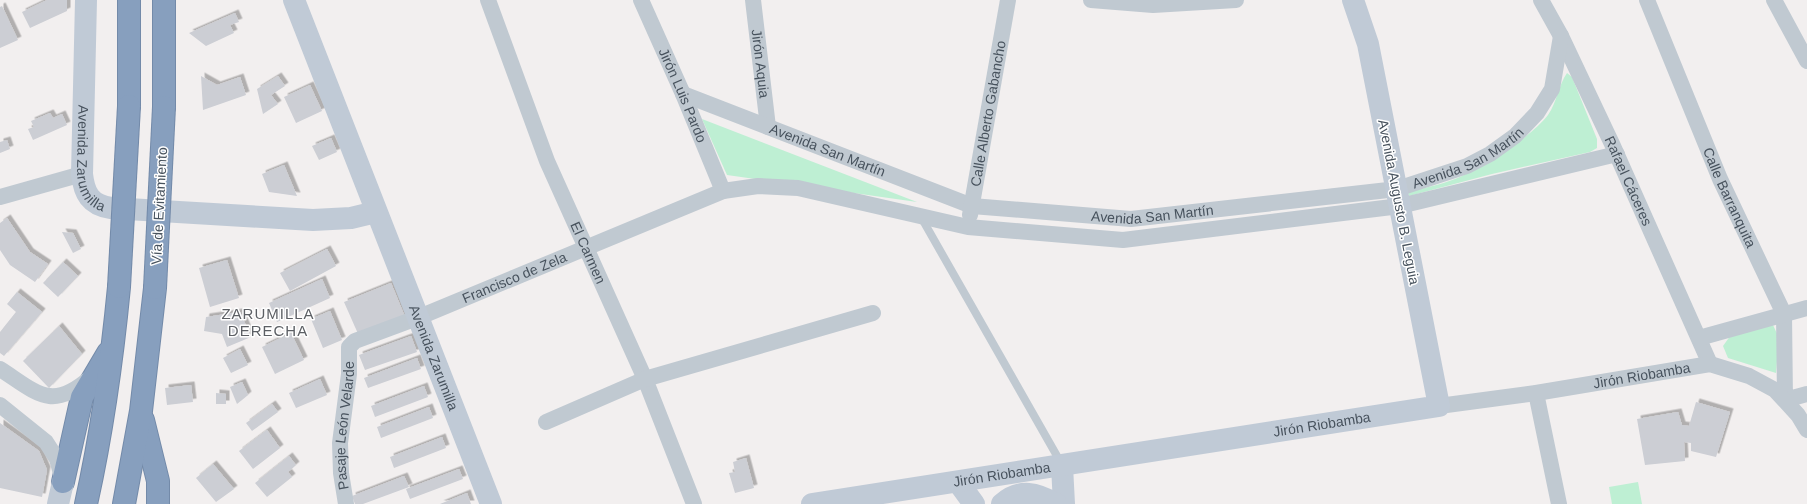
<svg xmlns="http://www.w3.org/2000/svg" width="1807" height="504" font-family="Arial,sans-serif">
<defs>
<filter id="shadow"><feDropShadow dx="3.5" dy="-3.5" stdDeviation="0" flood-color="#0004"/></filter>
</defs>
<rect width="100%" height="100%" fill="#f2efef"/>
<g fill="#beefd3">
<path d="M1567,73L1572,77L1597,139V148L1590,152L1492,174L1409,196L1408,192C1423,188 1440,185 1455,179C1482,168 1530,138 1548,115C1557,102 1558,86 1567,73Z"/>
<path d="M702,119L917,202L727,175Z"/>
<path d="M1773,325L1779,338L1776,373L1728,358L1723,346L1733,332Z"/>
<path d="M1638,482L1642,504H1612L1609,487Z"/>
</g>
<g fill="#ccced4" filter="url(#shadow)">
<path d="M47,0H67V11L30,28L22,12Z"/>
<path d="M2,6L18,40L0,48V7Z"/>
<path d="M235,13L239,22L230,25L234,33L206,46L189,33Z"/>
<path d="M201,76L217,85L240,77L246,95L203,110Z"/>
<path d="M278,76L285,86L271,95L278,104L263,114L257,89Z"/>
<path d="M310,85L322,111L296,123L284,97Z"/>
<path d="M50,113L53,118L62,114L67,125L33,140L28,129L34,127L31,121Z"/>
<path d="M331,138L337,152L319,160L312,146Z"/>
<path d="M7,140L10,149L0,153V142Z"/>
<path d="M284,165L297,196L269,192L262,174Z"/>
<path d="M7,218L30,252L48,264L35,282L10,265L0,250V223Z"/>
<path d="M62,232L73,233L81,249L73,253Z"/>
<path d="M327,249L336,266L290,291L280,273Z"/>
<path d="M227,260L239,298L210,307L199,268Z"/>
<path d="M63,262L78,276L58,297L43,283Z"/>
<path d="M322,279L330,298L277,322L269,303Z"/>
<path d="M391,283L405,317L359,336L344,302Z"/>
<path d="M17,292L42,312L4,356L0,353V332L16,312L7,304Z"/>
<path d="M330,311L342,340L323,348L311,319Z"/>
<path d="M240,312L251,337L227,347L222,334L204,331L206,317Z"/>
<path d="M59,326L82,354L49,388L23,361Z"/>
<path d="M291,333L304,360L275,374L262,347Z"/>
<path d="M411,336L417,352L365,370L359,355Z"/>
<path d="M240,349L248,365L231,373L223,358Z"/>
<path d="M417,358L421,369L368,388L364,378Z"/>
<path d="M320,379L327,395L296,408L289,393Z"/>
<path d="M242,382L248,395L237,404L230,387Z"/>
<path d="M191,385L193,402L167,405L165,388Z"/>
<path d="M424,386L428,397L375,417L371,406Z"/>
<path d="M216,393L226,394V404H216Z"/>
<path d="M1696,402L1730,412L1716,457L1691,451V443L1684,442L1685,461L1645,465L1637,419L1678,412L1682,425L1689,426Z"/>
<path d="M272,404L278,412L252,431L246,423Z"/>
<path d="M429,407L433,418L381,438L377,427Z"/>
<path d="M0,423L39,451L47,470L42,497L0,488Z"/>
<path d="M267,430L280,448L253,469L239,451Z"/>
<path d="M442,437L446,448L394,468L390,457Z"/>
<path d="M289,456L296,465L288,472L292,477L267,497L255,483Z"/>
<path d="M746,458L754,488L735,493L729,473L735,472L733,462Z"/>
<path d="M213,464L234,489L216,502L196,478Z"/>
<path d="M459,469L463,479L410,499L406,489Z"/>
<path d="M404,476L409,487L363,504H355L352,496Z"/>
<path d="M467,493L471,504H440Z"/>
</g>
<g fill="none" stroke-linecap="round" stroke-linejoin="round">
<defs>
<g id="highway">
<path d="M164,0V107"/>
<path d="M129,106V0"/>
<path d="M143,420L158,481V504"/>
<path d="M63,482L82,397L108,353"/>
<path d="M86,504C102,432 112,360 119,287"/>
<path d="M124,504L141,411L155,288"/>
</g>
</defs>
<use href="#highway" stroke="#738aa9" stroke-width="24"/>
<path stroke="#c0c9d1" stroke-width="8" d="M921,217L1061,463"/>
<g stroke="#c0c9d1" stroke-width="16">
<path id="s1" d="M488,0L547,161L645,379L694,504"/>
<path id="s2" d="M641,0L683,94L723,191"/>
<path id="s3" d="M753,0L768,127"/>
<path d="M1091,0L1153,5L1236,0"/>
<path id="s4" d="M1541,0L1561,36L1613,146L1710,364"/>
<path id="s5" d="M1647,0L1720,179L1784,314L1785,400L1807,394"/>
<path d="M1774,0L1807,61"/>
<path id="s6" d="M683,94L972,206L1131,219L1397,189L1467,166L1490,154L1515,136L1537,113L1552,89L1561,36"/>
<path d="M0,197L82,174"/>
<path id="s7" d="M970,215L1008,0"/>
<path d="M1699,338L1807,308"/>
<path d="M0,369C36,392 51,412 90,378"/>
<path d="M1536,393L1559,504"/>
<path d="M0,405L46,442L57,459L63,481"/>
<path id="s8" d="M1439,406L1536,393L1710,364L1749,376L1775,390L1798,415L1807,430"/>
<path d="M546,422L645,379L873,313"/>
<path id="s9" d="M346,504L341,473L340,443L349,374V347L355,341L417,318L723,191L758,186L798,188L968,227L1123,240L1400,206L1617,154"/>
</g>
<g stroke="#c0cad6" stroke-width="22">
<path id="s10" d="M86,0L82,174C84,193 90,205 111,208L313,220L351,218L376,212"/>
<path id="s11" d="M294,0L491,504"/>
<path d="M1062,466L1064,504"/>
<path d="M958,482L974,504"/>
<path d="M58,504L63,482"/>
<path id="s12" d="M812,504L1439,406L1368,44L1353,0"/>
<path d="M1002,504C1020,488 1037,493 1056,504"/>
</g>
<use href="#highway" stroke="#879fbe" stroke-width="22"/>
<defs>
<g id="highway-bridge">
<path d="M119,287L129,106"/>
<path d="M155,288L164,107"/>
</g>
</defs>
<use href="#highway-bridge" stroke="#738aa9" stroke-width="24" stroke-linecap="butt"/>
<use href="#highway-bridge" stroke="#879fbe" stroke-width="22"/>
</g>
<g text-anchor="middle" stroke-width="3" stroke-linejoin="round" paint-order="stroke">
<g font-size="14" fill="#47525d" stroke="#fff">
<text dy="5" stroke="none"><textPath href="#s3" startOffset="64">Jirón Aquia</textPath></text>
<text dy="5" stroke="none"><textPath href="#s2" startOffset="104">Jirón Luis Pardo</textPath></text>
<text dy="5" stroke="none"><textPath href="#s7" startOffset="103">Calle Alberto Gabancho</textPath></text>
<text dy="5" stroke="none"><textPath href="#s6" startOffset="155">Avenida San Martín</textPath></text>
<text dy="5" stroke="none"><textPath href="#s10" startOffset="161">Avenida Zarumilla</textPath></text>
<text dy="5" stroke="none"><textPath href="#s6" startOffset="815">Avenida San Martín</textPath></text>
<text dy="5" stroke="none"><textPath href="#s4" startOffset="201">Rafael Cáceres</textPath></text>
<text dy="5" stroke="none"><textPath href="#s5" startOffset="214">Calle Barranquita</textPath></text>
<text transform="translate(1399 202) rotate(79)" y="5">Avenida Augusto B. Leguia</text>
<text transform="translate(159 206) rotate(-87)" y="5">Vía de Evitamiento</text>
<text dy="5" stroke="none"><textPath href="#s6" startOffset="491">Avenida San Martín</textPath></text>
<text dy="5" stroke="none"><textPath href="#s1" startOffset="272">El Carmen</textPath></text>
<text dy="5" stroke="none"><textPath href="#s9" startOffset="338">Francisco de Zela</textPath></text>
<text dy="5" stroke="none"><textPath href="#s11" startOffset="384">Avenida Zarumilla</textPath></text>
<text dy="5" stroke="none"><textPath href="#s8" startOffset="205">Jirón Riobamba</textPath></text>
<text dy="5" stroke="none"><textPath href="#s12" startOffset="516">Jirón Riobamba</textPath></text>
<text dy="5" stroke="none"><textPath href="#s9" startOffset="79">Pasaje León Velarde</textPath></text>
<text dy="5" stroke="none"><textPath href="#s12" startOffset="192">Jirón Riobamba</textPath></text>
</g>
<g font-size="15" letter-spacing="1" fill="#5c5f64" stroke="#fff">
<text x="268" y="319">ZARUMILLA<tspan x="268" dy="17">DERECHA</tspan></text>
</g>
</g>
</svg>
